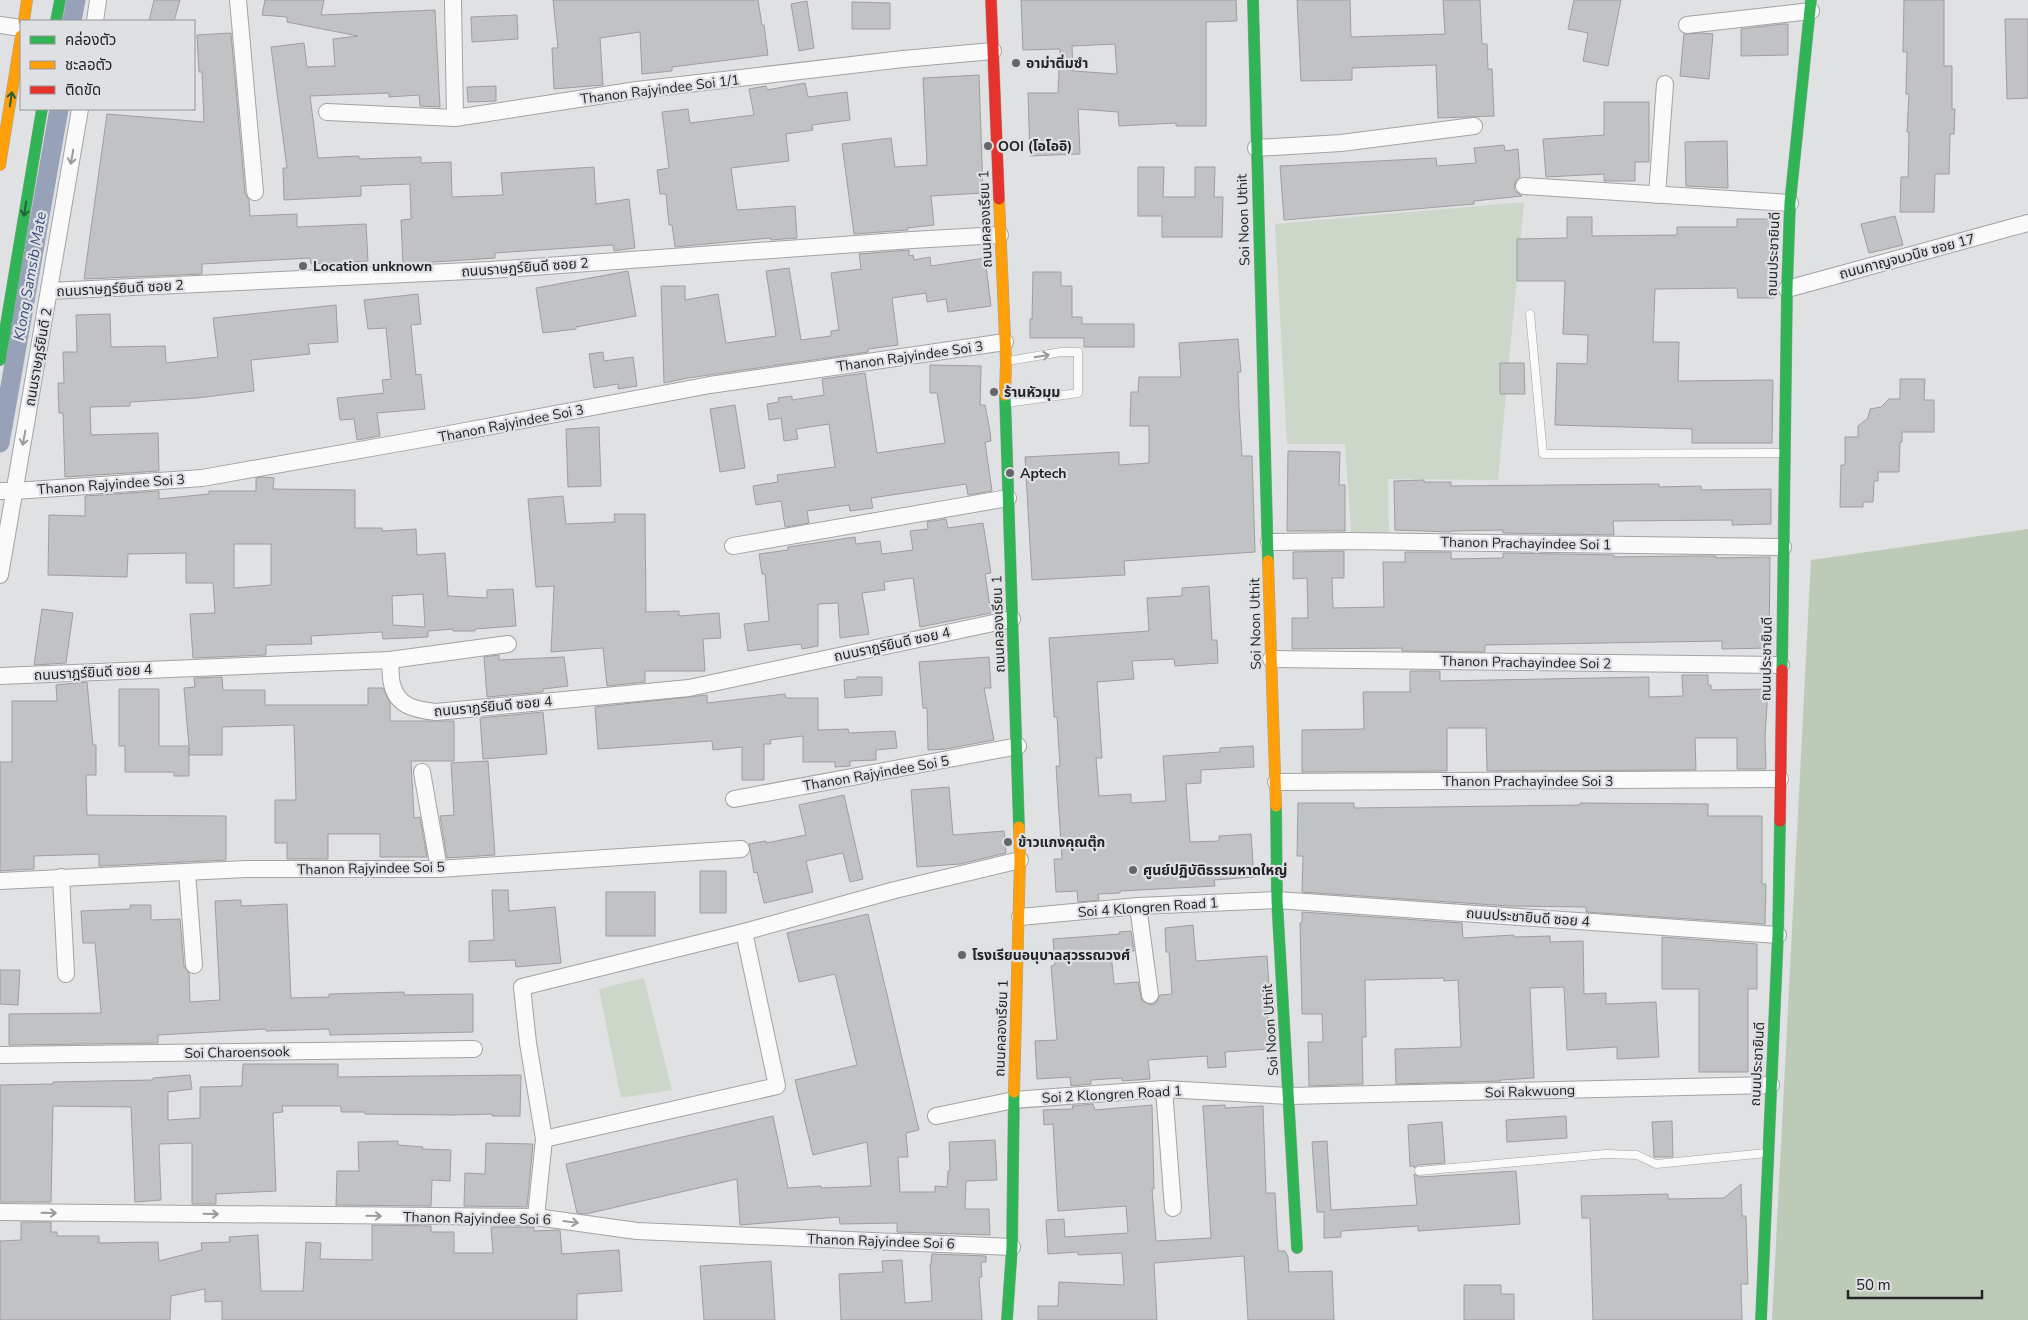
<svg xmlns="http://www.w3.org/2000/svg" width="2028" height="1320" font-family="'Nunito Sans','Noto Sans Thai',sans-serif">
<rect width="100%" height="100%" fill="#dfe1e3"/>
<g fill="#cdd7c9">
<path d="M1524,202L1498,480L1388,479L1389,534L1352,541L1345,444H1287L1275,224Z"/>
<path d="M644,978L672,1090L621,1098L599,989Z"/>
</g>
<path fill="#becab8" d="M2028,529V1320H1772L1811,560Z"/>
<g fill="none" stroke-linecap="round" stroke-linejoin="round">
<g stroke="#97a2b9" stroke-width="19">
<path d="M72,21L76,0"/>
<path d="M0,443L59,109"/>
</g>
</g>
<g fill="#c1c2c4" stroke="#9e9ea0" fill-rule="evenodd">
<path d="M154,0H180L174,21H149Z"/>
<path d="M265,0H324L321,15L435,10L440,107L420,106L419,95L389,97V93L310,96L318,158L359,156V159L421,157V163L451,162L452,197L503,195L501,173L594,167L596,204L629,199L635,248L614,251L613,245L495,253V258L403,264L401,220L411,219L410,184L361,186V196L284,200L283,168H287L271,47L304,43L307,67L335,66L333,39L358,36L287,22V17L262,15Z"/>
<path d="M553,0H758L762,25H764L768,55L672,67V71L642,74L640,32L600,38L603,85L554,89L552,48H558Z"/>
<path d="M1021,0H1236L1237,21L1206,22V126H1176V123L1119,126L1118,112L1078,109L1080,154L1030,156L1028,93H1058L1060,49L1023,50ZM1115,44L1117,74L1073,71L1072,46Z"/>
<path d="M1297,0H1350L1351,37L1445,34L1443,0H1480L1482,44H1487L1488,69H1492L1494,116L1438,118L1436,65L1352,68V80L1301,81Z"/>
<path d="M1574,0H1621L1608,66L1583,61L1588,33L1568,29Z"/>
<path d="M1904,0H1944V66H1952V109H1955L1954,134H1950L1949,174H1935L1934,212H1900L1901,177H1908L1909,132H1907L1909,94H1906L1907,52H1903Z"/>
<path d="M807,1L814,48L799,51L791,4Z"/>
<path d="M852,2L890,3V29H852Z"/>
<path d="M517,15L518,39L472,42L471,17Z"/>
<path d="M2005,19H2028V98L2007,99Z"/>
<path d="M1782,24H1788V55L1741,56V29Z"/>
<path d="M231,33L245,193L249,200L250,216L297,214V227L366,224L368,261L311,264L310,258L202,264V274L84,279L107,114L204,122L202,72H199L197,35Z"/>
<path d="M1702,33L1713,34L1709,79L1680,76L1684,34Z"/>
<path d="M979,75L983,193L931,196L934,225L907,228L908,230L854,234L842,144L891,138L895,167L927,165L923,78Z"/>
<path d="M805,83L808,97L847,92L850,120L812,125L813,130L786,134L789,161L731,168L737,210L795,206L797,238L771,240L770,238L675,247L672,225H669L666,194H660L657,170L669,168L662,112L688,109L690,123L754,115L749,89L766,86L767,90Z"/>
<path d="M496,86V101L468,102L467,87Z"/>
<path d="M1604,102H1649V162H1635V181H1604V174L1546,177L1543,139L1604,135Z"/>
<path d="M1727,141L1728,188L1686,186L1685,142Z"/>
<path d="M1504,145L1505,151L1518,149L1520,177L1516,180L1514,186L1515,191L1522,196L1474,201V204L1284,220L1280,166L1436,158L1437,166L1476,163L1474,148Z"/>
<path d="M1138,167H1164L1163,197H1195V167H1215L1214,197H1223L1222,237H1162V216H1138Z"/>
<path d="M1895,216L1903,245L1869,253L1861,224Z"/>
<path d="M1567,217H1592V236L1677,235V227H1737V219H1776L1774,298H1738L1737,288L1655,289L1653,342H1679L1678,381L1773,380L1772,443H1692V429L1555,425L1557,363L1587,364L1588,335L1563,334L1565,281H1517V239L1567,238Z"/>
<path d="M909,250V256L913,255L914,260L930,257L931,266L985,258L991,306L948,312L946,299L927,302L926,293L892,298L898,345L868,349V352L688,378L664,383L661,286H685V300L718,294L726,343L776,336L766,271L789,268L801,340L831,336V331L839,330L831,273L861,269L859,254Z"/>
<path d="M628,271L636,316L576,327V329L543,333L536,288Z"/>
<path d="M1033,272H1061V286H1072V317H1082V324H1134V347H1084V338H1030V319H1032Z"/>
<path d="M418,294L421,324L411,325L416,375L421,374L425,409L377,413L380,436L357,440L354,419L340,420L337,398L384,393L382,380L391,379L386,328L368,329L364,300Z"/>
<path d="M336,305L338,342L308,344L310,354L251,360L254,391L197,398L130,402V406L90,407L91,435L158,433L159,471L65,477L63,413H59L58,383H64L63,352H77L76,315L110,314L111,347L165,346L166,363L218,357L213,318Z"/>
<path d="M1238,339L1241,372H1238L1239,407L1242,456H1252L1255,552L1124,561L1125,575L1032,580L1025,457L1119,452V465L1149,463V426H1130L1131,392H1138L1139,377H1181L1179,343Z"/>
<path d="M603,352L604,361L633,357L637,386L618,389V384L594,388L589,354Z"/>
<path d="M1500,363H1524L1525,394H1500Z"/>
<path d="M930,365L981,366L980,405H985L990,431L991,441L985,442L992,491L968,495L966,484L871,498L873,508L850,511L849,505L807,511L809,523L785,527L781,501L756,505L753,486L778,482L777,475L835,467L829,424L796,429L798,439L784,441L781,418L769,420L767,404L779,402L778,398L792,396V400L824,395L822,379L865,373L877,453L945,443L937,393H930Z"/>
<path d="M1900,379H1925L1924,400H1934V432H1902V442H1900L1899,472H1878V481H1874L1873,502H1863V507H1840L1841,465H1845V437H1858V426L1868,418L1870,409L1881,407L1889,399H1900Z"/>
<path d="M735,405L745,468L720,472L710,409Z"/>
<path d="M599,427L601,486L568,487L566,429Z"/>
<path d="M1288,451L1340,452L1339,485H1345V531H1287Z"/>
<path d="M263,477L274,478L273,489L355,490V528H382V531L416,529L417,555L445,553L448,596L487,598V590L513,589L516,626L475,629V631H453V629L428,631V637L383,639L382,632L311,636L312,644L266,645V655L193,658L190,614L215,613L213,583H186V553L128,554L127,577L48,575L49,515L85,516V496L159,491V499L209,494V491H256V478ZM234,544H271V585L234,588ZM423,594L425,627L393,625L392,596Z"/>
<path d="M1424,480V482H1451V486L1659,484V487L1701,486V490L1771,489V524L1732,525V520L1613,521L1614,535L1503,533V530L1451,531V532L1395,530L1394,481Z"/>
<path d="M563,496L566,524L615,522L614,514H645L646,612L679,611V616L719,613L721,638L703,639L705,671H645V682L607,686L603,648L551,652L554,586L536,587L528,499Z"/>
<path d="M946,519L948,528L983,523L991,573L985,574L991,613L920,627L913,578L884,582L885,590L862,593L869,634L840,638L838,603L818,604V646L802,649L801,644L748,651L744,624L769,621L765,574H762L759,554L788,550V547L855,537L856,544L880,541L882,554L913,550L910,531L928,529L927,522Z"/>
<path d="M1344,551V578H1332L1333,608L1384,607L1383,562H1405V552H1451V559L1503,558V553L1614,555V557L1693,556H1716V558L1770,557L1769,648L1722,649V641L1485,645V652L1402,651V648L1292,649V618H1308L1307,578L1293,579V552Z"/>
<path d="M1209,586L1212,640H1217L1218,663L1175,666L1174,659L1132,661L1134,679L1097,682L1102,758H1096L1099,796L1131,794V803L1166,801L1163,756L1220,752V748L1253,746L1254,767L1201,770V783L1186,784L1190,842L1219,841V836L1251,834L1254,877L1214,880L1215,886L1120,891V893L1098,894L1099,900L1078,902L1077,891L1056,892L1054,859H1062L1056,766H1060L1057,717H1054L1049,638L1149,631L1147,598L1182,596V588Z"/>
<path d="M42,609L73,613L66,663L34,665Z"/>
<path d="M499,655V660L564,657L568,686L543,689V692L487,697L484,657Z"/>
<path d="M989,657L991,688H984L994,740L946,749L928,750L927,708H923L919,662Z"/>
<path d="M1410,671H1440V681L1649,677V697L1683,696L1682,675H1708V685H1711V690L1768,689L1765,737L1766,769H1737V738H1695L1696,770L1487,771L1486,728H1447V771L1302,772V730L1364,729L1363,692H1410Z"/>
<path d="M222,677L223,690H265V705H368V688H383L390,703V721H454V761H411L414,818L420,817L427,857H380V834H328V859H287V843H275V800H296L294,725L222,727V755H189V747V776H174V772H125V746H119V689H159V746H189L184,688L195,687L194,678Z"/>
<path d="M857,677H882V695L845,698L844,680L857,679Z"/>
<path d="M87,682L93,745H96V775H86L87,815L226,816V860L99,866V854L34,856V869L0,871V762H12V701H57L56,685Z"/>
<path d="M785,694L786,698H818V730L848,729L849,733L895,731L897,748L876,750V760L850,761V766L835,767V762H803V736L770,740L771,744H764V780H742V747L713,750L712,741L598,749L595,707L707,695V703Z"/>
<path d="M543,712L547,754L483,759L480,718Z"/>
<path d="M488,761L495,855L447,858L440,816L454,815L451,763Z"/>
<path d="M949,787L953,835L1004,831L1006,853L960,864L917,867L911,790Z"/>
<path d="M844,795L863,879L850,882L843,853L806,861L813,892L764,903L757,872L754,873L749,844L766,841V843L806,835L799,805Z"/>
<path d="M1298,803H1354V808L1580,805V803L1708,804V816H1762V884H1766L1765,924L1586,912V907L1509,906L1302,892L1303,856H1297Z"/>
<rect x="700" y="871" width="26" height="42"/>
<path d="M492,890H508L509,911L555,907L561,963L516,967L515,960L469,962V941L494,940Z"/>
<rect x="606" y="892" width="49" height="44"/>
<path d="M241,900V906L287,904L291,998L329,997V994L404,992V995L473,994V1032L330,1035L329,1029L266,1031V1029L158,1035V1043L9,1045V1014L101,1013L95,943H83L81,911L130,909V905H151V920L180,919L184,966L189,973L190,1002L220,1000L215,901Z"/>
<path d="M1302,912L1462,923L1463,938L1514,935V937L1550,936V942L1583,941L1584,994L1606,993V1004L1656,1002L1659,1057L1617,1059V1047L1567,1050L1564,987L1530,988L1534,1078L1501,1080V1081L1396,1084L1395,1049L1461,1047L1458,980L1444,981V978L1365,980L1366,1037H1362L1363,1084L1309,1086L1308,1042H1323L1322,1014H1302L1300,923H1302Z"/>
<path d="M868,914L919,1130L906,1133L908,1157H898L900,1192H935V1186L947,1187L948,1171H950L949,1142L995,1140L997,1180L966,1181L965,1209H989L990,1235L897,1232V1223L840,1224L839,1217L740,1225L737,1179L586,1214L577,1213L566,1164L773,1116L788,1188L821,1186V1188L871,1186L867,1142L813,1155L795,1080L857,1065L835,974L799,982L787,933Z"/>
<path d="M1193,925L1196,961L1267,956L1269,984H1266L1269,1049L1225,1052L1226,1067L1208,1068L1207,1056L1148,1060L1150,1079L1122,1081V1078L1091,1080V1084L1071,1086L1070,1077L1037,1079L1035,1041L1057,1040L1051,966L1055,965L1053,939L1120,934L1119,932L1131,931L1134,951L1111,953L1114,984L1138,982L1142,1001L1151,1005L1156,1003L1160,995L1172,994L1169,952H1166L1165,928Z"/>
<path d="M1662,937L1757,944V989H1748V1072H1699V989H1662Z"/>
<path d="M0,970H20L18,1005L0,1004Z"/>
<path d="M243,1064H338V1077L521,1075L520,1116H492V1114L453,1115L365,1114V1112H341V1106H282L283,1112L273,1113L276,1191L216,1194V1204H192V1143L159,1144L161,1200L135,1202L131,1107L53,1106L51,1202H0V1085L53,1084V1082L153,1080V1078L190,1075L192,1089L168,1092V1120L200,1118V1087L242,1086Z"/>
<path d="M1093,1104L1095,1110L1152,1105L1154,1189H1152L1156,1241L1211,1238L1203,1106L1225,1105V1108L1263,1106L1266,1193H1275L1278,1251H1285L1288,1257L1289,1272L1332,1271L1334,1320H1248L1244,1256L1154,1263L1157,1320H1038V1306H1058L1059,1282L1124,1285L1122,1253L1078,1255V1252L1048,1254L1046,1220L1064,1219L1065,1237L1128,1233L1126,1206L1058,1211L1053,1124L1044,1125L1043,1110L1073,1109L1072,1106Z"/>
<path d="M1566,1116L1567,1138L1507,1142L1506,1120Z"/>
<path d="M1672,1121L1673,1157H1654L1652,1122Z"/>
<path d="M1442,1122L1445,1163L1418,1165L1414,1168V1166H1410L1408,1125Z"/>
<path d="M398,1141V1145L423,1147L422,1149L451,1150L450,1181L432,1180L431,1206L336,1205L337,1171H359L358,1142Z"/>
<path d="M1327,1141L1331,1210L1417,1205L1414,1174L1420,1177L1516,1171L1520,1224L1418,1231V1226L1341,1231V1237L1324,1238V1212H1317L1312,1142Z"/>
<path d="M486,1143L533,1144L527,1207L464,1206L465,1173L485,1174Z"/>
<path d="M1741,1184L1742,1216H1746L1748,1284H1741L1742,1320H1593L1590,1218H1582L1581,1196L1668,1194V1199L1724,1198Z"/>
<path d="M21,1222H51V1232H57V1236H99V1243L158,1242L159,1261L202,1250L201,1243L230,1242L229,1237L258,1235L261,1291H303L306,1242L321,1243L320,1259L372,1260V1225L431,1226V1232H454V1253H493L491,1227H534V1231L560,1230L562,1254L619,1250L622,1291L577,1294V1320H222V1301L205,1302V1289L171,1296L170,1320H0V1241L21,1240Z"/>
<path d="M932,1254L986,1256V1262H981L982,1277H979L982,1320H841L839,1274L883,1272L882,1261L902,1260L905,1303L932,1301L930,1264H931Z"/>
<path d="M771,1261L775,1320H704L700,1266Z"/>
<path d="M1464,1285H1501V1294H1514V1320H1464Z"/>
</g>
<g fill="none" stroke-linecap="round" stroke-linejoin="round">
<defs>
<g id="lane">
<path d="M1530,314L1543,454L1783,453"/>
<path d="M1007,403L1078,393V352H1061L1008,361"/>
<path d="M1419,1171L1606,1154L1637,1155L1656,1164L1766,1153"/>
</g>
<g id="street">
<path d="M238,0L255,192"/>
<path d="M453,0L455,118"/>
<path d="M95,21L98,0"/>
<path d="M0,25L21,28"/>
<path d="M1687,25L1811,11"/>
<path d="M327,112L455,118L637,90L903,59L993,51"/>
<path d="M1256,148L1341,143L1474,126"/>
<path d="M1524,186L1790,203"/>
<path d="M1657,195L1665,84"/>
<path d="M1787,289L2028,223"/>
<path d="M49,291L490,270L912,240L1000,235"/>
<path d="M0,491H15L202,478L433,437L710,385L1005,342"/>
<path d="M1269,542L1352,541L1783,547"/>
<path d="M733,546L1008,498"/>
<path d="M0,575L80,109"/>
<path d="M1271,659L1781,665"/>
<path d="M390,660L508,644"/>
<path d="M0,676L390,660C391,668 390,677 392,684C397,707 417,710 436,712L689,688L1012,619"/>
<path d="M422,772L439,869"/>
<path d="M1276,782L1780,779"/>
<path d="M734,799L1018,746"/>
<path d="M187,872L194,965"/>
<path d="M61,877L66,974"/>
<path d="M0,881L246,869H439L741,849"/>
<path d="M1138,906L1150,995"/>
<path d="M1020,917L1138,906L1277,900L1778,935"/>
<path d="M0,1055L474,1049"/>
<path d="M1164,1089L1173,1208"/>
<path d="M936,1116L1014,1100L1164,1089L1289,1096L1771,1085"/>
<path d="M544,1139L777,1086L744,932"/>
<path d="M0,1212L536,1217L637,1231L1012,1247"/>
<path d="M536,1217L544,1139L528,1043L522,987L744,932L895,890L1020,860"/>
</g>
<g id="fast">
<path d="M1253,0L1268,561"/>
<path d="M56,21L60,0"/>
<path d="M0,360L42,109"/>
<path d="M1005,395L1019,827"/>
<path d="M1782,670L1787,289L1790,203L1811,0"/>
<path d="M1276,806L1277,900L1297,1248"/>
<path d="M1007,1320L1012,1247L1014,1092"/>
<path d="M1761,1320L1778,935L1780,821"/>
</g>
<g id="slow">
<path d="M24,21L27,0"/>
<path d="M0,165L21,36"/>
<path d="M999,199L1006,362L1005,395"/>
<path d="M1268,561L1276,806"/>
<path d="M1014,1092L1020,860L1019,827"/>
</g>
<g id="jam">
<path d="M991,0L999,199"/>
<path d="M1780,821L1782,670"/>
</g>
</defs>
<use href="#lane" stroke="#a1a3a4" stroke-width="9"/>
<use href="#street" stroke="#a1a3a4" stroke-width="18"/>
<use href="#fast" stroke="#a1a3a4" stroke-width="12"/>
<use href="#slow" stroke="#a1a3a4" stroke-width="12"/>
<use href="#jam" stroke="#a1a3a4" stroke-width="12"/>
<use href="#lane" stroke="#fafafb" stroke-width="8"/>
<use href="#street" stroke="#fafafb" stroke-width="16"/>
<use href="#fast" stroke="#30b455" stroke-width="11"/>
<use href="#slow" stroke="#ff9f0a" stroke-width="11"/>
<use href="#jam" stroke="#e5322d" stroke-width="11"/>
</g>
<defs><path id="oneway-shaft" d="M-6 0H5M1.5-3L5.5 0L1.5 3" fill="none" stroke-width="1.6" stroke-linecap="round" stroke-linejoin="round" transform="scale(1.25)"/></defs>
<g stroke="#285e38">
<use href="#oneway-shaft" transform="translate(11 99) rotate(-81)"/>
<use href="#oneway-shaft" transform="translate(25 209) rotate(99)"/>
</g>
<g stroke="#999a9b">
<use href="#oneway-shaft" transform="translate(72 157) rotate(100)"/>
<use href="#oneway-shaft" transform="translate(1042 356) rotate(-9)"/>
<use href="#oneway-shaft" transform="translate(24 438) rotate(100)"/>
<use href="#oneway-shaft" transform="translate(49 1213) rotate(1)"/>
<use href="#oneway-shaft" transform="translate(211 1214) rotate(1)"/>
<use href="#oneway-shaft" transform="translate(374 1216) rotate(1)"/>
<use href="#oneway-shaft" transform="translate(571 1222) rotate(8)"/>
</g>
<g fill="#656668" stroke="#dee0e4" stroke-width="2">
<circle cx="1016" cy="63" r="5"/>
<circle cx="988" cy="146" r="5"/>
<circle cx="303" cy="266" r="5"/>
<circle cx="994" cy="392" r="5"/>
<circle cx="1010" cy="473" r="5"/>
<circle cx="1008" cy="842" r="5"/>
<circle cx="1133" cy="870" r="5"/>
<circle cx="962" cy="955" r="5"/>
</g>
<g text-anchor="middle" stroke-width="4.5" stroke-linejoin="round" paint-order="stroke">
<g font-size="14" font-weight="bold" fill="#232425" stroke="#dee0e4" text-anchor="start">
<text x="1026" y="68">อาม่าติ่มซำ</text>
<text x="998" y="151">OOI (โอโออิ)</text>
<text x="313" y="271">Location unknown</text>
<text x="1004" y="397">ร้านหัวมุม</text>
<text x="1020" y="478">Aptech</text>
<text x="1018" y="847">ข้าวแกงคุณตุ๊ก</text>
<text x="1143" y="875">ศูนย์ปฏิบัติธรรมหาดใหญ่</text>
<text x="972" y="960">โรงเรียนอนุบาลสุวรรณวงศ์</text>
</g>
<g font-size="14" fill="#232425" stroke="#dee0e4">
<text transform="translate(660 89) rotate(-7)" y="5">Thanon Rajyindee Soi 1/1</text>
<text transform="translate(985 219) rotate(-92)" y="5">ถนนคลองเรียน 1</text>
<text transform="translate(1243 220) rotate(-92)" y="5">Soi Noon Uthit</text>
<text transform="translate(1773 254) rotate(-88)" y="5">ถนนประชายินดี</text>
<text transform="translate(1907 256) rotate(-15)" y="5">ถนนกาญจนวนิช ซอย 17</text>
<text transform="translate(525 267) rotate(-4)" y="5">ถนนราษฏร์ยินดี ซอย 2</text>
<text transform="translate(120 288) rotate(-3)" y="5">ถนนราษฏร์ยินดี ซอย 2</text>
<text transform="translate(910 356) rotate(-8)" y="5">Thanon Rajyindee Soi 3</text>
<text transform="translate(38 357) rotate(-80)" y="5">ถนนราษฎร์ยินดี 2</text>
<text transform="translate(511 423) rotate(-11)" y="5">Thanon Rajyindee Soi 3</text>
<text transform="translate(111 484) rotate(-4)" y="5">Thanon Rajyindee Soi 3</text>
<text transform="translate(1526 543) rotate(1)" y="5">Thanon Prachayindee Soi 1</text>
<text transform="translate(998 624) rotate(-92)" y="5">ถนนคลองเรียน 1</text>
<text transform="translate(1255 624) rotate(-91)" y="5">Soi Noon Uthit</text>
<text transform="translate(892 644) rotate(-12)" y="5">ถนนราฎร์ยินดี ซอย 4</text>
<text transform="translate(1766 659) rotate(-89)" y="5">ถนนประชายินดี</text>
<text transform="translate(1526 662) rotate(1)" y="5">Thanon Prachayindee Soi 2</text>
<text transform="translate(93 672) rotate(-3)" y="5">ถนนราฎร์ยินดี ซอย 4</text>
<text transform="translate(493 706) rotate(-5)" y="5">ถนนราฎร์ยินดี ซอย 4</text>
<text transform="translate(876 773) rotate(-10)" y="5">Thanon Rajyindee Soi 5</text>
<text x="1528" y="786">Thanon Prachayindee Soi 3</text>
<text transform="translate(371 868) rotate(-1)" y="5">Thanon Rajyindee Soi 5</text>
<text transform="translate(1148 907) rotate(-4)" y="5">Soi 4 Klongren Road 1</text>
<text transform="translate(1528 917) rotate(4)" y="5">ถนนประชายินดี ซอย 4</text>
<text transform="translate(1001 1028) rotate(-88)" y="5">ถนนคลองเรียน 1</text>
<text transform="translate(1270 1030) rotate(-94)" y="5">Soi Noon Uthit</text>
<text transform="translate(237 1052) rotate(-1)" y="5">Soi Charoensook</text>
<text transform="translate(1757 1064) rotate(-87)" y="5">ถนนประชายินดี</text>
<text transform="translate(1530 1091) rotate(-2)" y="5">Soi Rakwuong</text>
<text transform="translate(1112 1094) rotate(-3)" y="5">Soi 2 Klongren Road 1</text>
<text transform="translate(477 1218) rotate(1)" y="5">Thanon Rajyindee Soi 6</text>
<text transform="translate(881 1241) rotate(2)" y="5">Thanon Rajyindee Soi 6</text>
</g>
<g font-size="15" font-style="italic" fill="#3b4e7d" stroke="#dee0e4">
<text transform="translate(30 276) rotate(-80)" y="5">Klong Samsib Mate</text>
</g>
</g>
<rect x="20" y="20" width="175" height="90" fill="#dee0e4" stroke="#939598"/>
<rect x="30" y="36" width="25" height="8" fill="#30b455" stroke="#939598"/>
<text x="65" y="45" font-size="15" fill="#232425">คล่องตัว</text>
<rect x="30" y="61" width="25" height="8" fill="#ff9f0a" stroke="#939598"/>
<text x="65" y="70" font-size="15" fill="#232425">ชะลอตัว</text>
<rect x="30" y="86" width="25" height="8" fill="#e5322d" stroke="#939598"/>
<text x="65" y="95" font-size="15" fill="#232425">ติดขัด</text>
<path d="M1848 1290v8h134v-8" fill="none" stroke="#232425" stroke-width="2.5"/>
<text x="1856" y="1290" font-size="15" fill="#232425" stroke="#dee0e4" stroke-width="4" paint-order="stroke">50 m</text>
</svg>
